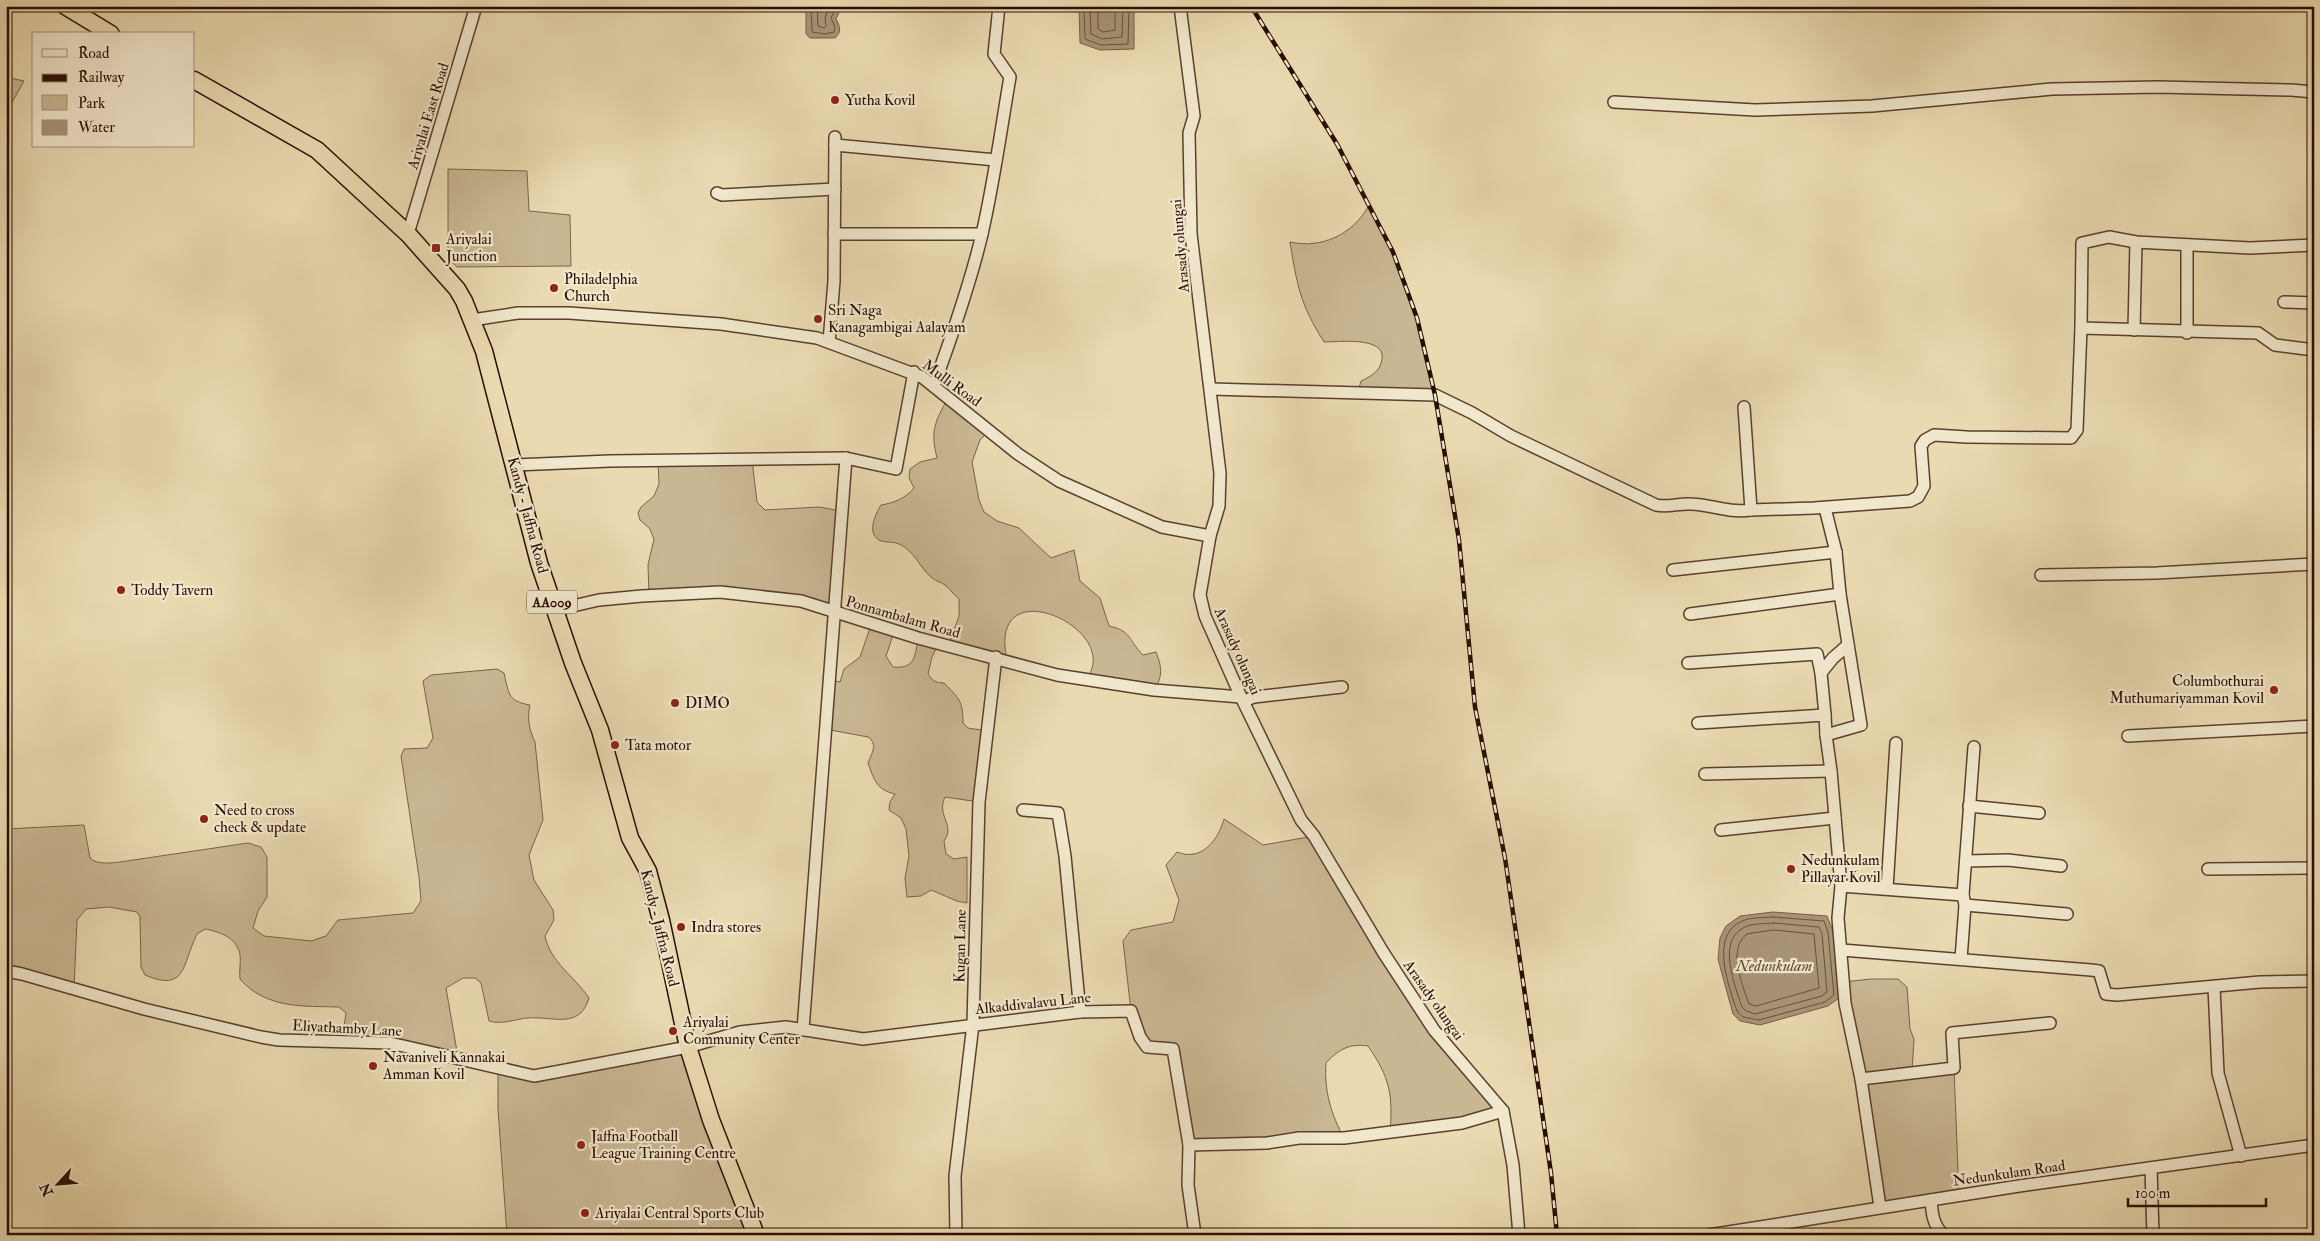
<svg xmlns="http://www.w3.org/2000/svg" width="2320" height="1241" font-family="'IM FELL Double Pica',serif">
<rect width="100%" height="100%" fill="#eadab1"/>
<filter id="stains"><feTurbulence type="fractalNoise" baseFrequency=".004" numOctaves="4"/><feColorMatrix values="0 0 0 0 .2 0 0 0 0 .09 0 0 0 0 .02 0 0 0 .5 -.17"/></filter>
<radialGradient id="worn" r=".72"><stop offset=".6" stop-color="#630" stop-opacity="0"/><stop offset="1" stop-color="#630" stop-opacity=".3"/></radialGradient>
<g fill="#c9b793" stroke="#79624b">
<path d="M6,77L24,81L6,113Z"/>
<path d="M448,169L527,171L529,211L570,215L571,266L457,267L448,258Z"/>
<path d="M1368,207L1393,252L1417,318L1435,395L1359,388L1361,381C1371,376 1380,372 1382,359C1386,336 1338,342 1324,342C1300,304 1297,285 1290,242C1321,249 1352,235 1368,207Z"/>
<path d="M948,398L990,430L980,440L972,462L979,500L984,512L997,521L1019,528L1051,558L1074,550L1080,581L1100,598L1109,626C1132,631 1128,640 1143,655L1156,652C1162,667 1163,677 1154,690L1086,679C1126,630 986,565 1007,660L948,646L959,616V599C954,595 950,589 945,585C941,582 935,581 931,577C920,568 914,550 899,544C890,540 880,545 874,535C870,526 876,513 881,505C894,503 906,498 914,488L909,478L910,469L920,462L937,458C930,430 935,422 948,398Z"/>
<path d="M752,460L757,502L765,510L819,507L841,511L833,612L720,592L649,595L648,565L654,539L650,529L640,520L638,513L641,507L654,496L659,484L658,461Z"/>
<path d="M871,625L894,632L886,656L893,667C915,669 915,657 918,638L938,644L932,657L928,674C932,680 935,683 944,683C959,698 963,701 963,723L968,728L987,731L979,802L945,797C936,816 956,825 944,841L946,854L954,859L967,857V903L957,901L931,890L921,896L907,897L905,878L909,856L906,829L901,818L889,810L890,802L895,794C877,790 874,780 868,763C872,753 878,744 868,737L825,729L828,679L840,682L844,669L860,657Z"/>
<path d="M497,669L504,673C509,693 507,701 530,705C527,718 529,730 535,742L543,820L529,855L534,880L553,910L554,920L545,936C550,962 575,977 589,998C580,1030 552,1016 528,1018C516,1019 501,1025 489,1021L481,983L475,978H463L446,988L458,1057L342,1041L346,1013L339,1007C304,1006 266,1009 240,979C239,971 241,962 240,954C236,937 220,932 205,929L197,934C182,964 187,993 145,975L141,967L140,917L137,912L109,907L86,909L77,920L74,988L6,971V829L84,825L90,858C97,865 111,863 120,862L248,843L261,847L267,857V897L258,911L253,928L264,936L311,941L326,936L338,920L413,913L421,901L419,877L401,756L404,749L427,748L433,738L423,681L431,675Z"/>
<path d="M1224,819L1263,845L1314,836L1434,1030L1503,1111L1390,1133C1393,1094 1390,1078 1368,1046C1349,1043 1338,1050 1326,1063C1324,1091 1331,1114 1344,1138L1189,1145L1173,1050L1147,1047L1131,1011L1123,941L1131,930L1173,922L1179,900L1166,865L1177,852C1202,862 1218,840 1224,819Z"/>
<path d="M1871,979H1898L1907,987L1910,1029L1914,1039L1912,1072L1954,1068L1959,1196L1880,1207L1844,982Z"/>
<path d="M688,1047L756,1235H507L498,1109V1067L534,1076Z"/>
</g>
<g fill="#a89476" stroke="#755e48">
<path d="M806,6H842L836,19C840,26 842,32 835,38H810L806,34Z"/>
<path d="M1079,6H1134V49L1100,50L1080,43Z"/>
<path d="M1773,912L1827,916L1833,931L1839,998L1828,1006L1760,1025L1740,1021L1733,1014L1718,959L1720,938L1726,926L1740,916Z"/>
</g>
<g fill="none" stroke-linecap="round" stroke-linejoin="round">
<g stroke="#68503c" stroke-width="1">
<path d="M811,6L812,32L825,34L834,32L835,27L831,18L837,6"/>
<path d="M817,6L818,26L824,28L826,26L825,17L830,6"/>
<path d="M1084,6L1085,39L1101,45L1128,44L1129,6"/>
<path d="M1090,6L1091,34L1102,39L1122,37L1123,6"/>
<path d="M1098,6V29L1103,32L1115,30V6"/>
<path d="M1773,917L1824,921L1828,932L1834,995L1825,1002L1759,1020L1743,1017L1737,1011C1729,987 1709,935 1742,921C1751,917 1764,918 1773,917Z"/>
<path d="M1774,923L1819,927L1822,934L1827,992L1822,996L1755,1014L1746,1011L1742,1007C1735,986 1717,942 1743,928C1751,923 1765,924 1774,923Z"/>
<path d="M1774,930L1814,934L1819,988L1756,1006L1749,1004C1742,984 1727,948 1747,934Z"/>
</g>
<defs>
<g id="minor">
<path d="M1180,6L1194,116L1189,133L1191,234L1220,473L1219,506L1210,536L1200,595L1205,616L1241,697L1301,820L1314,836L1383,952L1434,1030L1503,1111L1513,1165L1519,1235"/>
<path d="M1614,102L1755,110L1872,106L2052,89L2158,87L2291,90L2314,92"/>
<path d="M835,145L996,160"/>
<path d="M717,193L722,195L835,189"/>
<path d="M408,234L476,6"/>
<path d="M834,234H982"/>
<path d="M2284,302L2314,303"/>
<path d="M472,320L518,313H569L721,324L817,338L922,377L1018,454L1059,481L1162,527L1210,536"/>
<path d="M2081,328L2082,243L2109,237L2136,242L2250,248L2314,245"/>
<path d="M2134,330L2136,242"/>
<path d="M2187,333V245"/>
<path d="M829,342L834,281L835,137"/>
<path d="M934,385C952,336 970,285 982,234C994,182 1001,129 1010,77L994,54L999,6"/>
<path d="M1211,389L1435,395L1472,413L1511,436L1656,505C1668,508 1679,503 1691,504C1714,505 1726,513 1751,510L1744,407"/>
<path d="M515,465L610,461L846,458"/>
<path d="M1825,508L1836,552L1840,594L1861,725L1826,735L1831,771L1841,886L1838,918L1845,1003L1861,1079L1880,1207"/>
<path d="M1751,510L1814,508L1910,501L1918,497L1924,486L1921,446L1925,440L1934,435L1967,437L2071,438L2077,430L2081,328L2258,333L2275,345L2314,350"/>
<path d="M1673,570L1836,552"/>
<path d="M2041,575L2157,573L2314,564"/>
<path d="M555,610L599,600L642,596L720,592L801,601L918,638L1057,675L1154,690L1241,697"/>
<path d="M1690,614L1840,594"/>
<path d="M1688,663L1817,654L1821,673"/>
<path d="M1244,701L1254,697L1342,687"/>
<path d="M1825,715L1821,673L1833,658L1848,645"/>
<path d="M1698,723L1825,715L1826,735"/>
<path d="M2128,736L2314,726"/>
<path d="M1705,774L1831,771"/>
<path d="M1969,806L2039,813"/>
<path d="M1023,810L1058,813L1065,856L1080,1012"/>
<path d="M1721,830L1835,818"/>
<path d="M1966,861L2008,860L2061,866"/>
<path d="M2208,869L2314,868"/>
<path d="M1841,886L1963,895L1965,905L1961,959"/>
<path d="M1887,889L1896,743"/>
<path d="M1963,895L1974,747"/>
<path d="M1965,905L2067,914"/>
<path d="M1842,950L2091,970L2099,971L2106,994L2117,995L2260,982L2314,981"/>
<path d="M6,971L22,974L144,1009L261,1037L279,1040L390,1043L534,1076L688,1047L740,1032L786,1027L863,1039L1080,1012L1131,1011L1140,1037L1147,1047L1173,1049L1189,1145L1188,1185L1195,1235"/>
<path d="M2214,987L2218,1073L2241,1156"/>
<path d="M803,1030L846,458L896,469L914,372"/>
<path d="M1861,1079L1954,1068L1952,1033L2050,1023"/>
<path d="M1189,1145L1267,1143L1299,1138H1344L1462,1123L1503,1111"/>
<path d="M2151,1168L2153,1235"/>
<path d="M1931,1200C1932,1214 1933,1224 1943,1235"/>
<path d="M956,1235L955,1176L973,1024L979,802L996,657"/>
<path d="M1709,1235L2019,1186L2314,1145"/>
<path d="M2308,1235L2314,1234"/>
</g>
<g id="highway">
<path d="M65,6L111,34"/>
<path d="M194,80L317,150L408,234L457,289L464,301L484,351L539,563L573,663L600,730L630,838L648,871L661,920L688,1047L711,1120L756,1235"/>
</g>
</defs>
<use href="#minor" stroke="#59402e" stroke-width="14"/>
<use href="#highway" stroke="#290c03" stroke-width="19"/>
<use href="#minor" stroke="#f1e7cc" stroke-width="11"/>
<use href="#highway" stroke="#eadab1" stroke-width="16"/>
<defs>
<path id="rail" d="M1251,6L1337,144L1393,252L1417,318L1435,395L1459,540L1475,707L1505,858L1551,1173L1557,1235"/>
</defs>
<use href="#rail" stroke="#290c03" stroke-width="4.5"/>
<use href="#rail" stroke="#f1e7cc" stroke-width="2.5" stroke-dasharray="8" stroke-linecap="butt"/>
</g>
<g fill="#8f2418" stroke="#f1e7cc" stroke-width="2">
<circle cx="835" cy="100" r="5"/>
<rect x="431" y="243" width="10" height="10" rx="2.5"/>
<circle cx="554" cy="288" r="5"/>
<circle cx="818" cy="319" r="5"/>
<circle cx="121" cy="590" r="5"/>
<circle cx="2274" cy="690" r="5"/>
<circle cx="675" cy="703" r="5"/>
<circle cx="615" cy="745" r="5"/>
<circle cx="204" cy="819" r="5"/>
<circle cx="1791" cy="869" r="5"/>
<circle cx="681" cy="927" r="5"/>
<circle cx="673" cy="1031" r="5"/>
<circle cx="373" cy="1066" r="5"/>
<circle cx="581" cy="1145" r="5"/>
<circle cx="585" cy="1213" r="5"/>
</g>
<g text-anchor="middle" stroke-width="4.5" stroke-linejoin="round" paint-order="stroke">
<rect fill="#f1e7cc" stroke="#654e3f" stroke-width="1" x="527" y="590.5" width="50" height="23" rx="4"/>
<g font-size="14" font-weight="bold" fill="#290c03">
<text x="552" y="607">AA009</text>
</g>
<g font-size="15" fill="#290c03" stroke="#f1e7cc" text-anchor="start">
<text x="845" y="105">Yutha Kovil</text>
<text x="446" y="244">Ariyalai<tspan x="446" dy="17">Junction</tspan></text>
<text x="564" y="284">Philadelphia<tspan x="564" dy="17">Church</tspan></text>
<text x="828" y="315">Sri Naga<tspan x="828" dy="17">Kanagambigai Aalayam</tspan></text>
<text x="131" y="595">Toddy Tavern</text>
<text x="2264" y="686" text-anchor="end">Columbothurai<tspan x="2264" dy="17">Muthumariyamman Kovil</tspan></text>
<text x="685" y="708">DIMO</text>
<text x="625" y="750">Tata motor</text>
<text x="214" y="815">Need to cross<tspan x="214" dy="17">check &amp; update</tspan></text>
<text x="1801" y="865">Nedunkulam<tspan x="1801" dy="17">Pillayar Kovil</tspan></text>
<text x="691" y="932">Indra stores</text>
<text x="683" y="1027">Ariyalai<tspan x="683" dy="17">Community Center</tspan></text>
<text x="383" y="1062">Navaniveli Kannakai<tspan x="383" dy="17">Amman Kovil</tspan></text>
<text x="591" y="1141">Jaffna Football<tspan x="591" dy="17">League Training Centre</tspan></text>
<text x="595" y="1218">Ariyalai Central Sports Club</text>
</g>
<g font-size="15" fill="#290c03" stroke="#f1e7cc">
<text transform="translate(428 116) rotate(-73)" y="5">Ariyalai East Road</text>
<text transform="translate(1180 246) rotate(-95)" y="5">Arasady olungai</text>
<text transform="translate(952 383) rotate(36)" y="5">Mulli Road</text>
<text transform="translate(528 515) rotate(75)" y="5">Kandy - Jaffna Road</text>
<text transform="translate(903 617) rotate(16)" y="5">Ponnambalam Road</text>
<text transform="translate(1238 651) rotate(66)" y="5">Arasady olungai</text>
<text transform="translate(660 928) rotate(76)" y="5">Kandy - Jaffna Road</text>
<text transform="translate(960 946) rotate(-89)" y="5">Kugan Lane</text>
<text transform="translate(1434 1000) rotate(55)" y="5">Arasady olungai</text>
<text transform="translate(1033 1003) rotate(-6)" y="5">Alkaddivalavu Lane</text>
<text transform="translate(347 1028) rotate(3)" y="5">Eliyathamby Lane</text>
<text transform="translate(2009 1173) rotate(-8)" y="5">Nedunkulam Road</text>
</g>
<g font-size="16" font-style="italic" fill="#624937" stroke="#f1e7cc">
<text x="1774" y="971">Nedunkulam</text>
</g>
</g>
<rect width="2320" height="1241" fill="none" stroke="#eadab1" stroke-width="25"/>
<rect x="8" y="8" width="2305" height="1226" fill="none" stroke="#290c03" stroke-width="2.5"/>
<rect x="12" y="12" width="2295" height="1216" fill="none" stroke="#290c03"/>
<rect x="32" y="32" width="162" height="115" fill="#f1e7cc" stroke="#a18f7c"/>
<rect x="42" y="49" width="25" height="8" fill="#f1e7cc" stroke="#a18f7c"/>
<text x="78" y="58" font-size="15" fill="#290c03">Road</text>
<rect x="42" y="74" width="25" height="8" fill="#290c03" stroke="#a18f7c"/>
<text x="78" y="82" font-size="15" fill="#290c03">Railway</text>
<rect x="42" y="95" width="25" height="15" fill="#c9b793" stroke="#a18f7c"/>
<text x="78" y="108" font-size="15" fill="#290c03">Park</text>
<rect x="42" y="120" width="25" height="15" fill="#a89476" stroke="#a18f7c"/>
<text x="78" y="132" font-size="15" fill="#290c03">Water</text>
<g transform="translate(58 1184) rotate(244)" stroke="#f1e7cc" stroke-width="4" paint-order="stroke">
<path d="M0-4L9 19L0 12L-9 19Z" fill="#290c03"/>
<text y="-8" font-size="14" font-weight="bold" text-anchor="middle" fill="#290c03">N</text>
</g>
<path d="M2128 1198v8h138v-8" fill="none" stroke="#290c03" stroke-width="2.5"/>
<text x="2135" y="1198" font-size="15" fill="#290c03" stroke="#f1e7cc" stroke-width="4" paint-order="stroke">100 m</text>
<rect width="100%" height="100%" filter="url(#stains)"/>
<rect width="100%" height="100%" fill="url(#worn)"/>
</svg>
